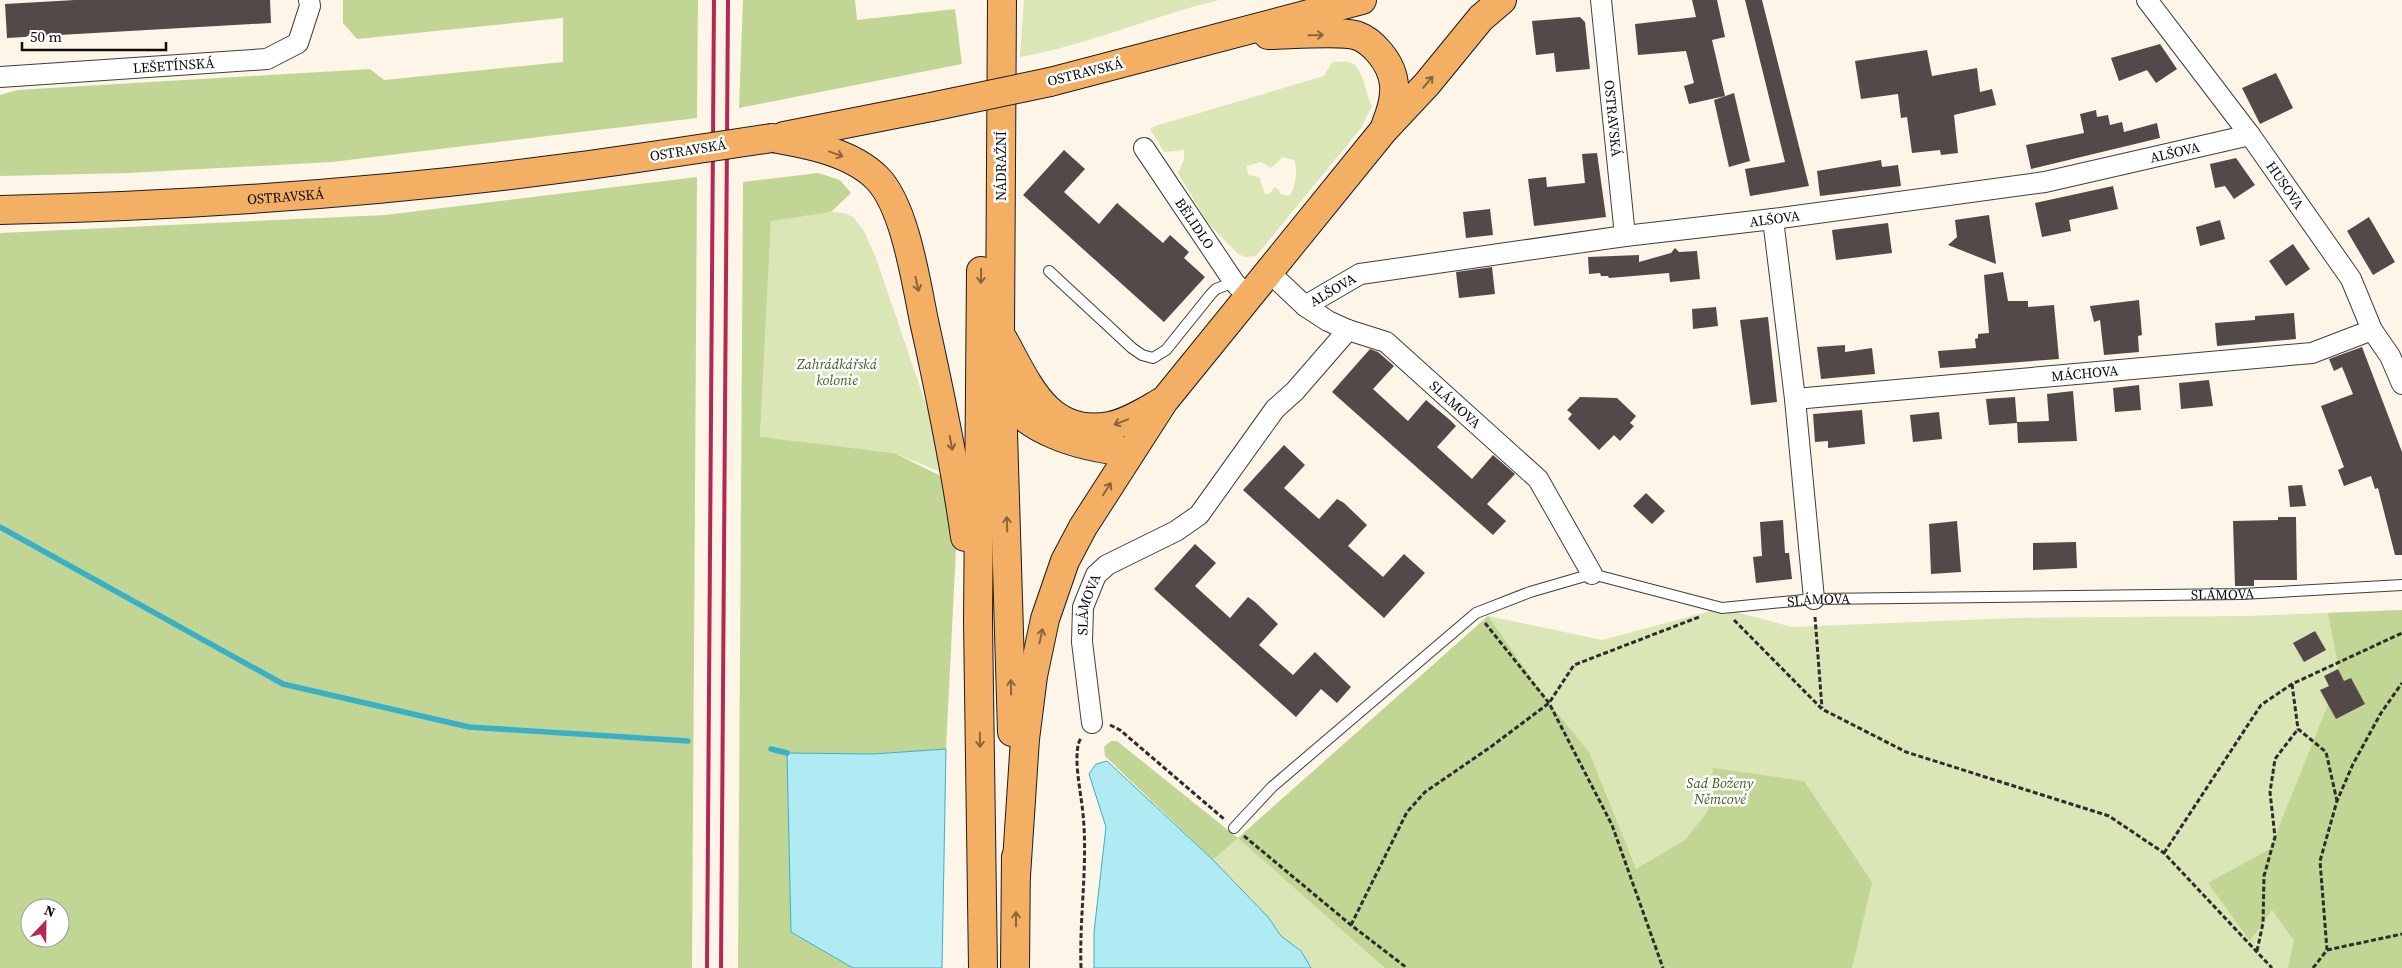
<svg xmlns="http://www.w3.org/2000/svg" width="2402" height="968" font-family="'Source Serif 4',serif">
<rect width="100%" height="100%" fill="#fef5e9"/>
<g fill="#dae6b5" fill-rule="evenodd">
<path d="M1024,0H1219C1152,16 1088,45 1020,57Z"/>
<path d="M1332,62C1337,62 1344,61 1348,62C1364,64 1365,95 1372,106L1361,128L1256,256L1245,257L1238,254L1207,222L1178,173L1184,160V150L1164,152L1150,129L1155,126L1324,76ZM1283,157L1294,160C1298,170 1296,188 1289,196L1280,194L1279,190L1274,187L1270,194H1265L1259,177L1248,175L1247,166L1261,162L1271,168Z"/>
<path d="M831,212L844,213L853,217L864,231L876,258L931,419L943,473L894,453L760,438L771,220Z"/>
<path d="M1722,608L1792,627L2015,618L2247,616L2402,610V968H1311L1301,951L1281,936L1268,917L1213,860L1488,616L1602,640Z"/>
</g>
<g fill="#c1d695" fill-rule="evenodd">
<path d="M343,0H698L697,118L332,162L128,173L0,176V95L17,90L370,69L384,80L563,62V18L357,39L343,23Z"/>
<path d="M743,0H855L857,20L955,9L962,64L739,108Z"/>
<path d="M818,173L840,180L851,193L831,212L771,221L760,437L894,453L945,478L957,530L946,749L873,754L791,932L853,968H738L743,182Z"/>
<path d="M697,177L692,968H0V233L385,215ZM30,908H60V938H30Z"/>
<path d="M2402,610V968H2288L2294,941L2272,910L2250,941L2208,883L2270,849L2340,675L2328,613Z"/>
<path d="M1488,616L1549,703L1589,752L1636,869L1685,840L1708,811L1713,768L1804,781L1872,882L1852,968H1385L1238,838L1213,860L1105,756L1104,747L1111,741H1117L1238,838Z"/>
</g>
<g fill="#b0eaf3" stroke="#3ab0c7">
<path d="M946,749L942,968H853L791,932L787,753L873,754Z"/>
<path d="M1107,761L1213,860L1268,917L1281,936L1301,951L1311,968H1094V932L1106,827L1089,774L1096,764Z"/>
</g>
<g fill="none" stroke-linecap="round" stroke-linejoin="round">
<g stroke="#3ab0c7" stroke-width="5.5">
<path d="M0,527L283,684L469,727L688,741"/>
<path d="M771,749L787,753"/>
</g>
</g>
<g fill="#534948">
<path d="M75,0H270L271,23L7,38L5,4Z"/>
<path d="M1692,0H1717L1725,37L1712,40L1725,96L1689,104L1684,86L1694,83L1686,51L1638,55L1635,24L1696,17Z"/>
<path d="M1745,0H1762L1809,186L1750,196L1745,169L1785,162Z"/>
<path d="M1580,17L1585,22L1590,69L1556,72L1554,53L1536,55L1532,21Z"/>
<path d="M2160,44L2177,69L2156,83L2147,70L2119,81L2111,58Z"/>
<path d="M1927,50L1932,76L1977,68L1980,92L1992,89L1996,105L1954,115L1958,153L1941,155L1940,150L1912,153L1907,117L1901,118L1898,94L1861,99L1855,61Z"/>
<path d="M2276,73L2293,108L2260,124L2242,88Z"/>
<path d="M1734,93L1750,161L1729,167L1714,100Z"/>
<path d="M2096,110L2097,117L2108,115L2110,125L2122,122L2124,132L2157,123L2160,138L2031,169L2026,145L2084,133L2080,114Z"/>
<path d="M1064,150L1085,169L1064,192L1099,224L1117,203L1163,243L1170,235L1189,252L1184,258L1205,277L1164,322L1023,195Z"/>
<path d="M1597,153L1606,217L1534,226L1528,179L1546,177L1547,187L1585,183L1582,154Z"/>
<path d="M2236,158L2255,185L2234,199L2225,186L2215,188L2210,164Z"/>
<path d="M1881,160L1882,167L1898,165L1901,186L1820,196L1817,171Z"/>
<path d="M2113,186L2118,209L2069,220L2071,231L2042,237L2035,203Z"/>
<path d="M1490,209L1493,235L1466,238L1463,212Z"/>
<path d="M1989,215L1996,264L1948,245L1957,237L1955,220Z"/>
<path d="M2369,217L2395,262L2373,275L2347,231Z"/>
<path d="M2220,220L2225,239L2200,246L2196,227Z"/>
<path d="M1888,223L1892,253L1836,260L1832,230Z"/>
<path d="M2293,244L2310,269L2286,286L2269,261Z"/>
<path d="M1675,248L1679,252L1697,251L1700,279L1670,282L1669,273L1609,278L1608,276H1601L1600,273L1589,274L1588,257L1639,255V262L1671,253Z"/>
<path d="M1492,267L1495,294L1459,298L1456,272Z"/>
<path d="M2003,272L2008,301H2028V307L2054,305L2059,359L1940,368L1938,351L1976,348L1975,339L1978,338V334L1989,333L1984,275Z"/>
<path d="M2139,300L2142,335L2138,336L2139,352L2104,355L2100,320L2094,322L2090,306Z"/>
<path d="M1716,307L1718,326L1693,329L1692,309Z"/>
<path d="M2294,313L2296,339L2217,346L2215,323L2255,320V316Z"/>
<path d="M1768,317L1777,402L1751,405L1740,320Z"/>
<path d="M1845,345V352L1872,348L1875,374L1821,379L1817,347Z"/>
<path d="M2362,347L2402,452V555H2395L2378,488L2375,489L2371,476L2344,486L2338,470L2344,467L2321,406L2353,394L2342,367L2334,371L2329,359Z"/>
<path d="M1370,349L1378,352L1394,366L1373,389L1408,421L1426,400L1450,420L1456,426L1437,447L1472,479L1493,455L1515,474L1487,504L1506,521L1493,535L1332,392Z"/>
<path d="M2209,380L2213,406L2181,409L2179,383Z"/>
<path d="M2139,385L2141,410L2115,412L2113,388Z"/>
<path d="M2073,391L2077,441L2018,443L2017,422L2049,421L2047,394Z"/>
<path d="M1580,397L1617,398L1636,416L1630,423L1634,426L1620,441L1614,435L1599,450L1568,419L1572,414L1567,410Z"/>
<path d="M2015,397L2017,423L1989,425L1986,399Z"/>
<path d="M1862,410L1865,444L1828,448V441L1815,442L1813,414Z"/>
<path d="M1939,412L1942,439L1913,442L1910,415Z"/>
<path d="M1284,445L1305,465L1284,488L1319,519L1337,499L1344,503L1367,525L1348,546L1383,577L1404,554L1425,573L1384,618L1243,490Z"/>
<path d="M2302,485L2306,506L2290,507L2288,486Z"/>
<path d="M1646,493L1665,511L1652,524L1633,506Z"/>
<path d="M2278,517H2296L2297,580H2254V586H2235L2233,521L2278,520Z"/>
<path d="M1783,520L1785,553H1789L1792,579L1756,583L1753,557L1762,556L1760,522Z"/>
<path d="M1957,521L1961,572L1931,574L1929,524Z"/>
<path d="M2076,542L2077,568L2033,570V543Z"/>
<path d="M1195,544L1216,563L1195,586L1230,618L1248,597L1255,602L1278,624L1259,645L1293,675L1315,652L1351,687L1337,703L1321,689L1296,717L1154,589Z"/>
<path d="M2315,631L2326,650L2304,662L2293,643Z"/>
<path d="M2338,669L2344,681L2351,678L2365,704L2336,719L2320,690L2329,686L2324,676Z"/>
</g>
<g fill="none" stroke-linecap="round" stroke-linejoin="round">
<defs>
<g id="service">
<path d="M1049,271L1132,348L1142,355L1153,358L1166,350L1211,294L1216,289L1234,282"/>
<path id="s1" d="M1234,828L1272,787L1476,613L1530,592L1592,574L1722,608L1814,599L2242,594L2402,585"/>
</g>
<g id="minor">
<path id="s2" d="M1601,0L1625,236"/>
<path id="s3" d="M2147,0L2250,135L2351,279L2372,330L2390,356L2402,384"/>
<path id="s4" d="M0,77L267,59L298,43L310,6L309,0"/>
<path id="s5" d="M1144,148L1234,282L1248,297"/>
<path d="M1773,219L1795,399L1814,599"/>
<path id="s6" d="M1269,272L1305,306L1328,321L1348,330L1386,342L1538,479L1592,574"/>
<path id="s7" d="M1305,306L1360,274L1625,236L1773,219L2045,182L2250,135"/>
<path id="s8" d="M1795,399L2312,353L2372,330"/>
<path id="s9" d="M1092,723L1082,642L1083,607L1096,575L1107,565L1176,531L1199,515L1275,409L1295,391L1348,330"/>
</g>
<g id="primary">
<path d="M1002,0L1000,333L1012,732"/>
<path d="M1268,35C1287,35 1343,30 1358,36C1366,39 1374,46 1379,52C1399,75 1397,97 1386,124"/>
<path d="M1050,82L1362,0"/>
<path d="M784,136L931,107"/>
<path d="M772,138C807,144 851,152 877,178C905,206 916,282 924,321C940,393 955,464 965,537"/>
<path id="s10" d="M0,210C223,205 444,188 665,154"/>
<path d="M981,271L978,621L983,968"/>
<path d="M1003,339C1028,384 1048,438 1110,426C1129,422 1147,410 1163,401"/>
<path d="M998,384C1018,432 1084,448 1130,452"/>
<path d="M1016,876L1025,739L1033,676L1045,619L1065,561L1083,527L1164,401L1383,131L1427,84L1481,18L1502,0"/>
<path d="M1015,968L1016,857"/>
</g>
</defs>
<use href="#service" stroke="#3e3e3e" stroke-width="12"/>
<use href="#minor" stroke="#3e3e3e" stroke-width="22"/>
<use href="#primary" stroke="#1c1c1c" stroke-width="30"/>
<g stroke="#2d2d2d" stroke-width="3" stroke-dasharray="5 2.5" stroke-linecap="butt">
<path d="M1815,617L1822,708"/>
<path d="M1734,620L1822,709L1906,752L2109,816L2164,853L2272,968"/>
<path d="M1485,623L1549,703L1612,825L1663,968"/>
<path d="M2292,684L2298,729L2326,752L2337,801"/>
<path d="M1110,725L1120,730L1224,819"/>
<path d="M1244,836L1351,925L1407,968"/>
<path d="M2164,853L2261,705L2292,684L2402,633"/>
<path d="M1351,925L1407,812L1425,792L1492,746L1549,703L1574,665L1699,617"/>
<path d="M2327,950L2402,934"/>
<path d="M2257,951L2263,923L2264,876L2275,837L2270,792L2275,759L2298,729"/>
<path d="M1081,968C1079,911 1090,855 1081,798C1079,783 1073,750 1081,738"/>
<path d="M2313,968L2327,950L2320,861L2337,801L2353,764L2381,713L2402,683"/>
</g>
<use href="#service" stroke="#fff" stroke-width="10"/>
<use href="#minor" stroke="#fff" stroke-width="20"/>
<use href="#primary" stroke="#f3af64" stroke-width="28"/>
<g stroke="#b42950" stroke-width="4">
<path d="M707,968L714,0"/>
<path d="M721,968L728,0"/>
</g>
<defs>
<g id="primary-bridge">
<path d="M931,107L1050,82"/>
<path d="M665,154L772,138"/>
</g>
</defs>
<use href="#primary-bridge" stroke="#1c1c1c" stroke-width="30" stroke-linecap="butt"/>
<use href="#primary-bridge" stroke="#f3af64" stroke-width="28"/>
</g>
<defs><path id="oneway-shaft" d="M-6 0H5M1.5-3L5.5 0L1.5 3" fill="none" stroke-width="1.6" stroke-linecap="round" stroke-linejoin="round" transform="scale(1.25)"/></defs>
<g stroke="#8b653c">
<use href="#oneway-shaft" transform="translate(1316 35) rotate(-1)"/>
<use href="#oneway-shaft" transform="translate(1428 82) rotate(-50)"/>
<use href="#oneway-shaft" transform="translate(836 154) rotate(20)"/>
<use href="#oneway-shaft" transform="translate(981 276) rotate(91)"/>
<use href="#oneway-shaft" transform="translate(917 284) rotate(78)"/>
<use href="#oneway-shaft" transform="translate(1121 422) rotate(159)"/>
<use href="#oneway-shaft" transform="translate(951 443) rotate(79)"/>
<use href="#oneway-shaft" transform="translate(1107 489) rotate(-57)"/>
<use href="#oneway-shaft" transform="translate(1007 524) rotate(-92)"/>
<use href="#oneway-shaft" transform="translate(1041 636) rotate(-78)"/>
<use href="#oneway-shaft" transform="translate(1011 687) rotate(-91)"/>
<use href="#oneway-shaft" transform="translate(980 740) rotate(89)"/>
<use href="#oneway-shaft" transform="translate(1016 919) rotate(-90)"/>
</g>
<g text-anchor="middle" stroke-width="5" stroke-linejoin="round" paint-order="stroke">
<g font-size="14" fill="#0b0b0b" stroke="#fff">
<text dy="5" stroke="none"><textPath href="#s4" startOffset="174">LEŠETÍNSKÁ</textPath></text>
<text transform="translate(1085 72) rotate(-14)" y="5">OSTRAVSKÁ</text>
<text dy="5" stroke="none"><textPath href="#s2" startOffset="119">OSTRAVSKÁ</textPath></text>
<text transform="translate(688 150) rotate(-9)" y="5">OSTRAVSKÁ</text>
<text dy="5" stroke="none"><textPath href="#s7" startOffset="888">ALŠOVA</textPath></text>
<text transform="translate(1001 166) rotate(-90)" y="5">NÁDRAŽNÍ</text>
<text dy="5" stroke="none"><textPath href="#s3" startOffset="231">HUSOVA</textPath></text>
<text dy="5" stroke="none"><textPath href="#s10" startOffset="286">OSTRAVSKÁ</textPath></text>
<text dy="5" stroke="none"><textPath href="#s7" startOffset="482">ALŠOVA</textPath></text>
<text dy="5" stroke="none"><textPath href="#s5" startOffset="91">BĚLIDLO</textPath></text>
<text dy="5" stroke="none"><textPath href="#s7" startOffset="32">ALŠOVA</textPath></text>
<text dy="5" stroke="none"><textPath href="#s8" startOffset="291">MÁCHOVA</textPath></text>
<text dy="5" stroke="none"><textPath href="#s6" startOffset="232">SLÁMOVA</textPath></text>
<text dy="5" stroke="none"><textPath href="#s1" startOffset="1082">SLÁMOVA</textPath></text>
<text dy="5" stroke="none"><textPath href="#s1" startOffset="678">SLÁMOVA</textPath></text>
<text dy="5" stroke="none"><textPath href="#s9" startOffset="120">SLÁMOVA</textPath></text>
</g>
<g font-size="14" font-style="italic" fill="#3b5f1f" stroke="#fff">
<text x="837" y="369">Zahrádkářská<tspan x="837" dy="16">kolonie</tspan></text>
<text x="1720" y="788">Sad Boženy<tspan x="1720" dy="16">Němcové</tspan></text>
</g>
</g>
<g transform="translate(45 923) rotate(22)"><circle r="24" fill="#ffffff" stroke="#9d9d9d"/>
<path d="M0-4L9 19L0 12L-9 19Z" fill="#b42950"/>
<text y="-8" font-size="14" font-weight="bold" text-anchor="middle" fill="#0b0b0b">N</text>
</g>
<path d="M22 42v8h144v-8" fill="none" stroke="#0b0b0b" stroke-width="2.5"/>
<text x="30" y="42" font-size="15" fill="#0b0b0b" stroke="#ffffff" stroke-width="4" paint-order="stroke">50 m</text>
</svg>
